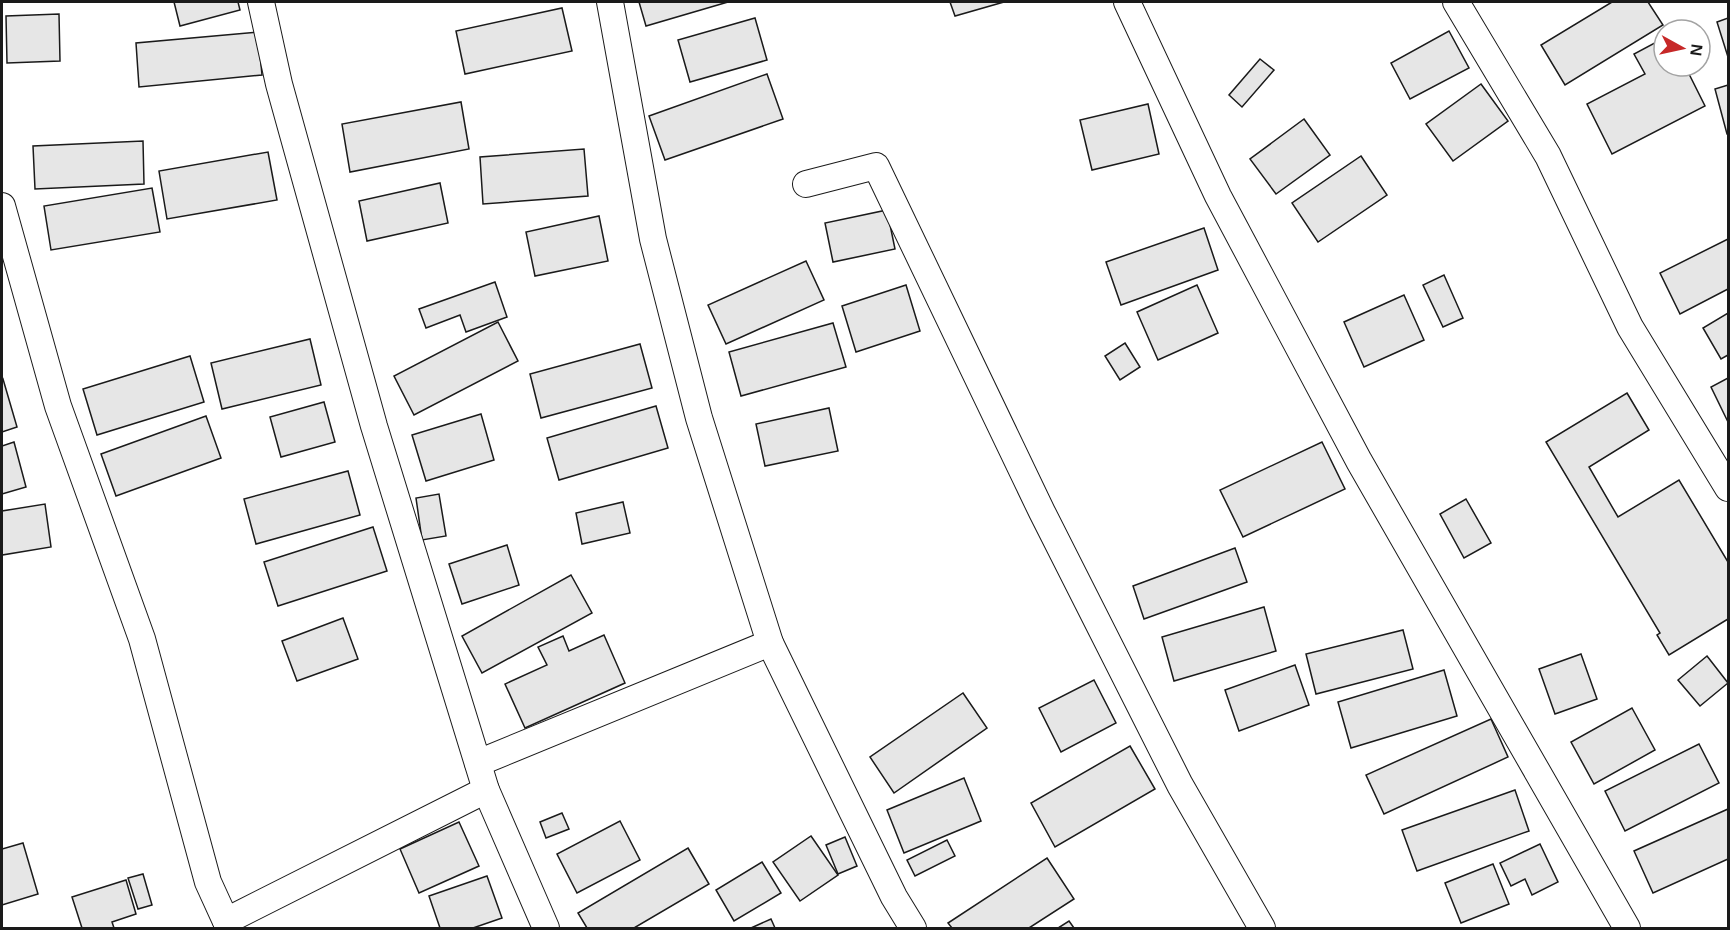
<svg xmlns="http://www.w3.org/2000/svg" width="1730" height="930" font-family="Helvetica,sans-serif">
<rect width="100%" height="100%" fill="#fff"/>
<g fill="#e6e6e6" stroke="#1a1a1a" stroke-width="1.5">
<path d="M174,2H238L240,10L180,26Z"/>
<path d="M639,2H728L646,26Z"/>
<path d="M950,2H1004L955,16Z"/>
<path d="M1612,2H1648L1663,25L1565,85L1541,45Z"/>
<path d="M562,8L572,51L465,74L456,31Z"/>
<path d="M59,14L60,61L7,63L6,16Z"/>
<path d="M755,18L767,60L690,82L678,40Z"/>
<path d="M1728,18V57L1717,22Z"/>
<path d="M1449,31L1469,68L1410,99L1391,63Z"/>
<path d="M258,32L262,75L139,87L136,43Z"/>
<path d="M1664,38V66H1685L1705,106L1612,154L1587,104L1645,74L1634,54Z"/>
<path d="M1260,59L1274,70L1242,107L1229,95Z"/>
<path d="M767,74L783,119L665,160L649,116Z"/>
<path d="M1481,84L1508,121L1453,161L1426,124Z"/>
<path d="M1728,85V134H1727L1715,89Z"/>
<path d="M461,102L469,149L350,172L342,124Z"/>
<path d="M1148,104L1159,154L1092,170L1080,120Z"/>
<path d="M1304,119L1330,155L1276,194L1250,159Z"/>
<path d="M143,141L144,184L35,189L33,146Z"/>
<path d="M584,149L588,196L483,204L480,157Z"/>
<path d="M268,152L277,200L167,219L159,171Z"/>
<path d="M1361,156L1387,195L1318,242L1292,203Z"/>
<path d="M440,183L448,223L367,241L359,201Z"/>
<path d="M152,188L160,232L51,250L44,206Z"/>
<path d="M887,210L895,249L833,262L825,223Z"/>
<path d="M599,216L608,261L535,276L526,232Z"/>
<path d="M1204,228L1218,270L1121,305L1106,262Z"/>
<path d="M1728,239V289L1680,314L1660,273Z"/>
<path d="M806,261L824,300L726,344L708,305Z"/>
<path d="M1444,275L1463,318L1443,327L1423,285Z"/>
<path d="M495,282L507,317L466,332L460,315L426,328L419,309Z"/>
<path d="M906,285L920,331L856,352L842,306Z"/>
<path d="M1197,285L1218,333L1158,360L1137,312Z"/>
<path d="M1404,295L1424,340L1364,367L1344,322Z"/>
<path d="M1728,313V355L1721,359L1703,328Z"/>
<path d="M498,322L518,361L414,415L394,376Z"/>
<path d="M833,323L846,367L741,396L729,352Z"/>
<path d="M310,339L321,385L222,409L211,363Z"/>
<path d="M1125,343L1140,367L1120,380L1105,356Z"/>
<path d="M640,344L652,388L541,418L530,374Z"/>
<path d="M190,356L204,402L97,435L83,389Z"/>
<path d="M1728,378V422L1711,387Z"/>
<path d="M3,379L17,427L2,432V380Z"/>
<path d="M1627,393L1649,430L1589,467L1618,517L1679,480L1728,562V619L1669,655L1657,635L1660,633L1546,442Z"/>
<path d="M324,402L335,442L281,457L270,417Z"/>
<path d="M656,406L668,448L559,480L547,438Z"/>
<path d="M829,408L838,451L765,466L756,424Z"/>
<path d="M481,414L494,460L426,481L412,435Z"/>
<path d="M206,416L221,458L116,496L101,454Z"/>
<path d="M14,442L26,487L2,494V446Z"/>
<path d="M1322,442L1345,489L1243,537L1220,490Z"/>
<path d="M348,471L360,515L256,544L244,499Z"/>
<path d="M439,494L446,536L422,540L416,498Z"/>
<path d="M1466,499L1491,543L1464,558L1440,514Z"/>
<path d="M623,502L630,533L582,544L576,513Z"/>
<path d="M45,504L51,547L2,555V511Z"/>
<path d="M373,527L387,571L278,606L264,562Z"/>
<path d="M507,545L519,585L462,604L449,564Z"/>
<path d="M1235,548L1247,582L1144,619L1133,586Z"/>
<path d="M571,575L592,613L482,673L462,636Z"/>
<path d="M1264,607L1276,651L1174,681L1162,637Z"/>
<path d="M343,618L358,659L297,681L282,641Z"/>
<path d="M1403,630L1413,669L1316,694L1306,654Z"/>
<path d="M604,635L625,683L525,728L505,684L547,665L538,647L563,636L569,651Z"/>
<path d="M1581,654L1597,699L1555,714L1539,669Z"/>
<path d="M1707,656L1728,683L1700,706L1678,680Z"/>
<path d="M1295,665L1309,705L1239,731L1225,690Z"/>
<path d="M1444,670L1457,716L1351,748L1338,702Z"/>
<path d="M1094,680L1116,723L1061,752L1039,708Z"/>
<path d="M963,693L987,728L894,793L870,757Z"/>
<path d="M1632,708L1655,750L1594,784L1571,742Z"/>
<path d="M1491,719L1508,757L1384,814L1366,775Z"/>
<path d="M1699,744L1719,783L1625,831L1605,791Z"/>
<path d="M1130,746L1155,789L1055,847L1031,803Z"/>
<path d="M964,778L981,821L904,853L887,810Z"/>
<path d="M1515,790L1529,831L1417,871L1402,830Z"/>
<path d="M1728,809V859L1653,893L1634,851Z"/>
<path d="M562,813L569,829L546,838L540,822Z"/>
<path d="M620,821L640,860L577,893L557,854Z"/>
<path d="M459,822L479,866L419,893L400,849Z"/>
<path d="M811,836L838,875L800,901L773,862Z"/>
<path d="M845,837L857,866L838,874L826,845Z"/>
<path d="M947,840L955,856L915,876L907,860Z"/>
<path d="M23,843L38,894L2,905V849Z"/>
<path d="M1540,844L1558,882L1532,895L1525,879L1511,886L1500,863Z"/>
<path d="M688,848L709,884L634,928H587L578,913Z"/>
<path d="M1047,858L1074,899L1029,928H952L948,923Z"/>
<path d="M762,862L781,893L734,921L716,890Z"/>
<path d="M1493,864L1509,904L1461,923L1445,883Z"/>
<path d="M143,874L152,905L138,909L128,878Z"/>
<path d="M487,876L502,918L473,928H440L429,896Z"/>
<path d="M126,880L136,914L112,922L114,928H82L72,897Z"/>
<path d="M771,919L775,928H751Z"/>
<path d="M1069,921L1074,928H1058Z"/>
</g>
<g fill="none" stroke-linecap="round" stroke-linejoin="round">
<defs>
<g id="street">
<path d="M261,2L279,84L374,426L486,790L546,928"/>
<path d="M610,2L653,239L699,418L770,643L894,897L913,928"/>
<path d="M1127,2L1218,196L1359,461L1627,928"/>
<path d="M1456,2L1548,156L1630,327L1728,488"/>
<path d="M806,184L876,166L1042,512L1180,785L1262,928"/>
<path d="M2,206L58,406L142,639L208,882L229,928"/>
<path d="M478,763L770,643"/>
<path d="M226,921L486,790"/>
</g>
</defs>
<use href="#street" stroke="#1a1a1a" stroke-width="28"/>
<use href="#street" stroke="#fff" stroke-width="26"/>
</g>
<rect width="1730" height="930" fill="none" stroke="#1a1a1a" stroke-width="6"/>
<g transform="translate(1682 48) rotate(98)"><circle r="28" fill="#ffffff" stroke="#a3a3a3" stroke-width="1.5"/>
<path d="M0-4.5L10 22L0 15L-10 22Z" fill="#c62828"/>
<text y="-9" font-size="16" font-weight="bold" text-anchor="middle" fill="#1a1a1a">N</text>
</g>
</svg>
